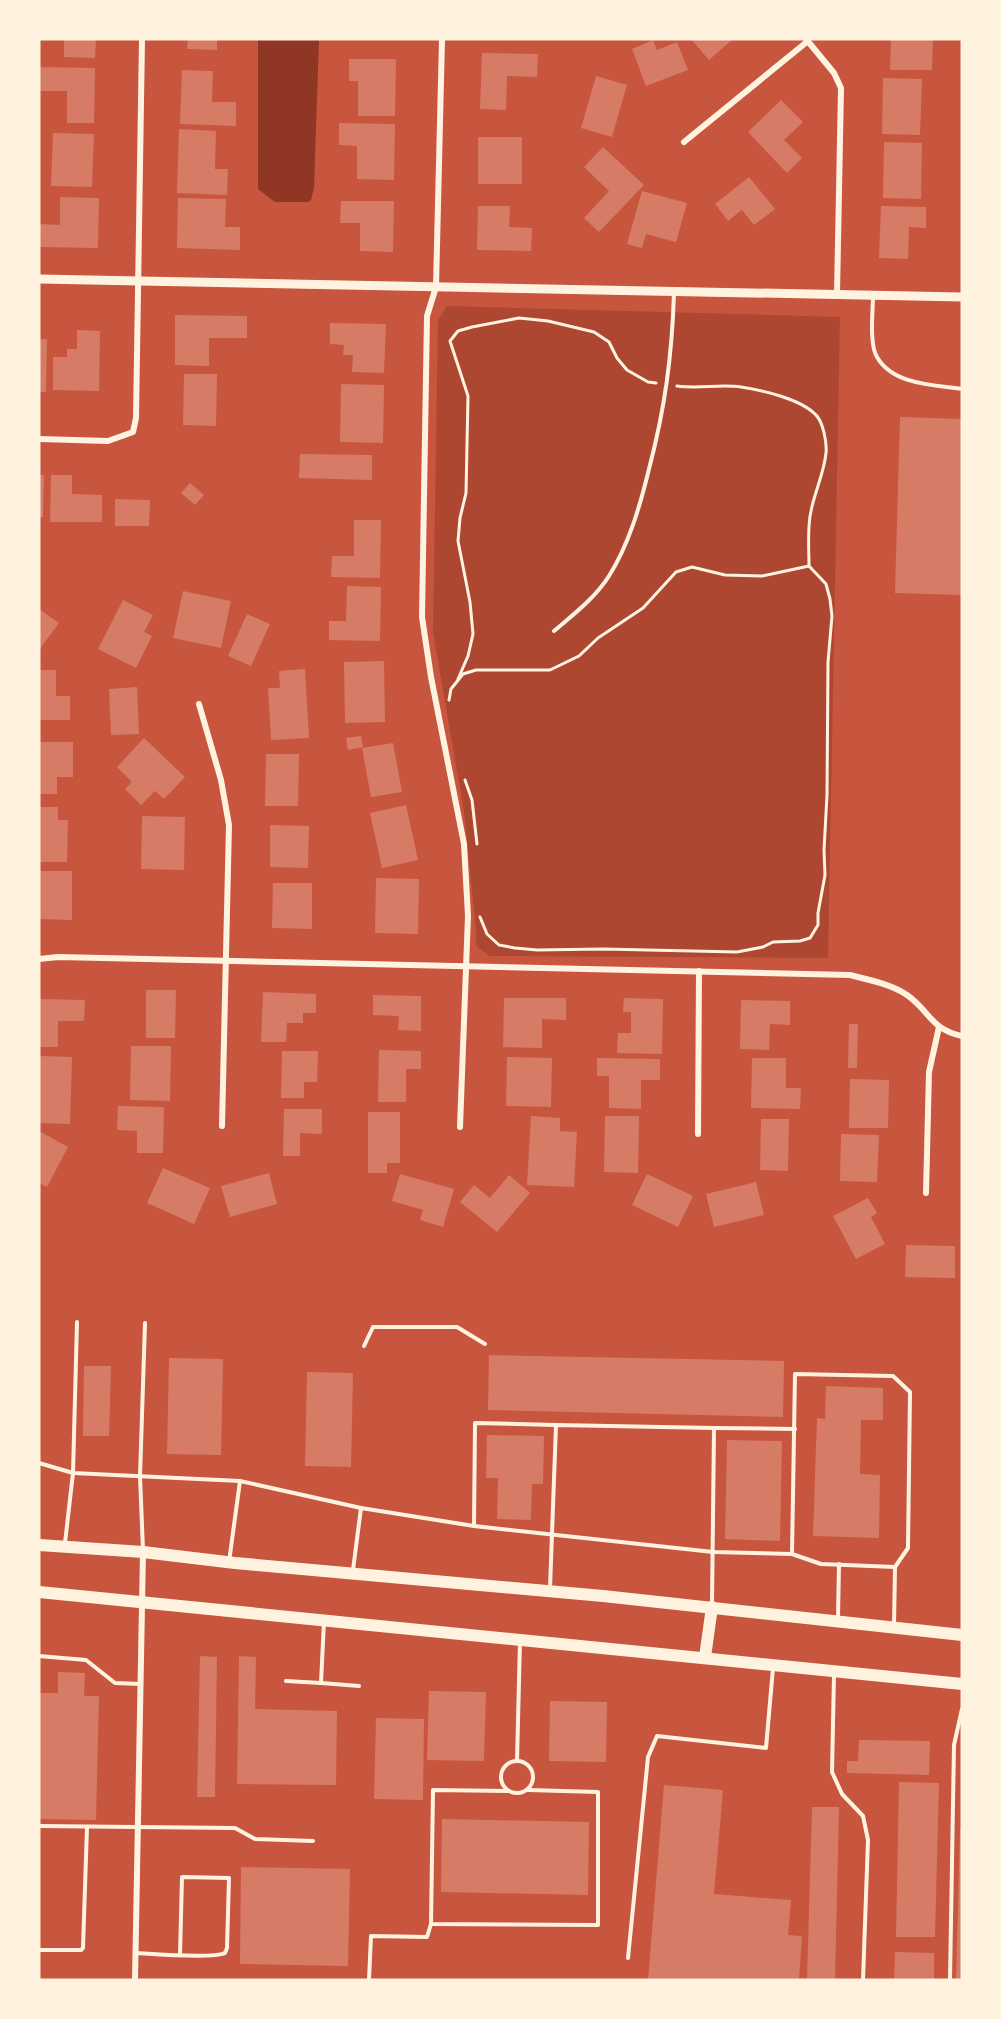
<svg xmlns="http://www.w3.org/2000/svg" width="1001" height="2019" font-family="Signika,sans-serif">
<rect width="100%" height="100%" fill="#c8553d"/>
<path fill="#ae4732" d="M447,306L840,317L828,958L490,956L476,946V931L464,812L433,632L438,320Z"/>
<path fill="#8f3625" d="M258,39H319L314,187L311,200L308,202H275L258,189Z"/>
<g fill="#d67c66">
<path d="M64,39H96L95,58L64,57Z"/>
<path d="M188,39H217V50L187,49Z"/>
<path d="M691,39H733L709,60Z"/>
<path d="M891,39H933L932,70H890Z"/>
<path d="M653,40L657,50L677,42L688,70L646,86L632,49Z"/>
<path d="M482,53L538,54L537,77L507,76L506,110L480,109Z"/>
<path d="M349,59H396L395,116H358V81H349Z"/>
<path d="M40,67L95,68L94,123H67V91H40Z"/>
<path d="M182,70L213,71L212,102H236V126L180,124Z"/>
<path d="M596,76L627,85L612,137L581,128Z"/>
<path d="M883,78L922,79L920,135L882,134Z"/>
<path d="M781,100L803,122L784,140L802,158L787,173L748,132Z"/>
<path d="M339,123L395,124L394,180L357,179V146L339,145Z"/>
<path d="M179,129L216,131L215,169H228L227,195L177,193Z"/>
<path d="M53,133L94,134L92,187L51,186Z"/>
<rect x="478" y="137" width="44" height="47"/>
<path d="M884,142L922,143L921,199L883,198Z"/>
<path d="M603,147L644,185L599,232L584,218L609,191L584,167Z"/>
<path d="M749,177L775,209L754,225L742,210L728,221L715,204Z"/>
<path d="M642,191L687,203L676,242L646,234L642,248L627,244Z"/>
<path d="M60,197L99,198L98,248L39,247V224L60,225Z"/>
<path d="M178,198L226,199L225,227H240V250L177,248Z"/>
<path d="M341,201H394L393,252L360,251V223H340Z"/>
<path d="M478,206H510L509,227L532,228L531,251L477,250Z"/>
<path d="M881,206L926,207V228L909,227L908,259L879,258Z"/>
<path d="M175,315L247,316V338H209V366L175,365Z"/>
<path d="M330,323L386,324L384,373L352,372L353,355H343L344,345L330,344Z"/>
<path d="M77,330L100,331L99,391L53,390V357H67V349H77Z"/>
<path d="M39,339H47L46,392H39Z"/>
<path d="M184,374H217L216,426L183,425Z"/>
<path d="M341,384L384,385L383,443L340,442Z"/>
<path d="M900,417L962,419V595L895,593Z"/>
<path d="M300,454L372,455V480L299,478Z"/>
<path d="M39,475H44L43,517H39Z"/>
<path d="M51,475H72V494L102,495V522H50Z"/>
<path d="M190,483L204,495L195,505L181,493Z"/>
<path d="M115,499L150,500L149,526H115Z"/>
<path d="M354,520H381L380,578L331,577L332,556H354Z"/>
<path d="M347,586L381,587L380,641L329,640V621H346Z"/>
<path d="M183,591L231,601L221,648L173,638Z"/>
<path d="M123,600L153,615L144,632L152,636L136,668L98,649Z"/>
<path d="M39,609L59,623L39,650Z"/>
<path d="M247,614L270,624L251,666L228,656Z"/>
<path d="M384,661L385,722L345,723L344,662Z"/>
<path d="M305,669L309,738L271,740L268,688H280L279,671Z"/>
<path d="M39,670H56V696H70V720H39Z"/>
<path d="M137,687L139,734L111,735L109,689Z"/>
<path d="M361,736L363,747L348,750L346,738Z"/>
<path d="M144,738L185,777L164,799L155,791L141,805L125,789L132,782L117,767Z"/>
<path d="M39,742H73V777H57V794H39Z"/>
<path d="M393,743L402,792L371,797L362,748Z"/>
<path d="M266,754H299L298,806H265Z"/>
<path d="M406,805L418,860L382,868L370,813Z"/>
<path d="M39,807H58V820H68L67,862H39Z"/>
<path d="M142,816L185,817L184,870L141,869Z"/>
<path d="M270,825L309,826L308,868L270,867Z"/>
<path d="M39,871H72V920L39,919Z"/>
<path d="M376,878L419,879L418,934L375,933Z"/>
<path d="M273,883H312V929L272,928Z"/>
<path d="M146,990H176L175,1038H146Z"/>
<path d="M263,992L316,994V1013H303V1023H287L286,1042H261Z"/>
<path d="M373,995L421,996V1031L398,1030L399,1016L373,1015Z"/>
<path d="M504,998H566V1020L542,1019V1048L503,1047Z"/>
<path d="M624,998L663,999L662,1054L617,1053L618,1033H631V1012H623Z"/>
<path d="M39,999L85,1000L84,1021H58V1047H39Z"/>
<path d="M741,1000L790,1001V1025L770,1024L769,1050L740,1049Z"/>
<path d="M849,1024H858L857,1068H848Z"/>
<path d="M131,1046H171L170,1101L130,1100Z"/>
<path d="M379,1050L421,1051V1069H406V1102H378Z"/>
<path d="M282,1051H318L317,1082H304V1098H281Z"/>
<path d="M40,1056L72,1057L70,1124L39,1123Z"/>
<path d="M507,1057L552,1058L551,1107L506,1106Z"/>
<path d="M597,1058L660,1059V1080H641V1109L609,1108V1076H597Z"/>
<path d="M752,1058H786V1088H801L800,1109L751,1108Z"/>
<path d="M850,1079L889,1080L888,1128H849Z"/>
<path d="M118,1106L164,1107L163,1153H137V1131L117,1130Z"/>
<path d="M284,1109H322V1134L300,1133V1156H283Z"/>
<path d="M368,1112H400V1163H387V1173H368Z"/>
<path d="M531,1116L560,1118V1131L577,1132L574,1187L527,1185Z"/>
<path d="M605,1116H639L638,1173L604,1172Z"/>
<path d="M761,1119H789L788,1171L760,1170Z"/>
<path d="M39,1131L68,1147L47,1187L39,1183Z"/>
<path d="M841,1134L879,1135L877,1182L840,1181Z"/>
<path d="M163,1168L210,1188L194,1224L147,1203Z"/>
<path d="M269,1173L277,1204L230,1217L221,1186Z"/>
<path d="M400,1174L454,1189L443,1227L420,1220L423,1210L392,1201Z"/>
<path d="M647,1174L693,1196L678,1227L632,1205Z"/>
<path d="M509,1175L530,1193L497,1232L460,1202L474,1185L490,1198Z"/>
<path d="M756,1182L764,1215L714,1227L706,1194Z"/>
<path d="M868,1198L877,1213L871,1217L885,1244L856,1259L833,1216Z"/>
<path d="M906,1245L955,1246V1278L905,1277Z"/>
<path d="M489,1355L784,1361L783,1417L488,1410Z"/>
<path d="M169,1358L223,1359L221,1455L167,1454Z"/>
<path d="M84,1366H111L109,1436H83Z"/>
<path d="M307,1372L353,1373L351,1467L305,1466Z"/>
<path d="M826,1386L883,1388V1420H861L860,1474L880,1475L879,1538L813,1536L817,1418L825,1419Z"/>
<path d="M487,1435L544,1436L543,1484H532L531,1520L497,1519L498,1478H486Z"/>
<path d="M727,1440L782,1441L780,1541L725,1539Z"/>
<path d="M200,1656L217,1657L215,1797H197Z"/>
<path d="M239,1656L256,1657L255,1709L337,1711L336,1785L237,1784Z"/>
<path d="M58,1672L85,1673L84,1696H99L96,1820L39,1819V1693H58Z"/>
<path d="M429,1691L486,1692L484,1761L427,1760Z"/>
<path d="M550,1701L607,1702L606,1762L549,1761Z"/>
<path d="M376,1718L424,1719L423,1800L374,1799Z"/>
<path d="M859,1740L930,1741L929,1775L847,1773V1761H858Z"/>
<path d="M899,1782L939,1783L935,1937H896Z"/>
<path d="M664,1785L723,1790L714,1894L791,1900L788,1935L802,1936L799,1980H648Z"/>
<path d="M812,1807H839L835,1980H807Z"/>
<path d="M442,1819L589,1822L588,1895L441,1892Z"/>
<path d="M960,1829H962V1980H956Z"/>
<path d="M241,1867L350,1869L348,1966L240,1964Z"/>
<path d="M895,1952L934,1953V1980H894Z"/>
</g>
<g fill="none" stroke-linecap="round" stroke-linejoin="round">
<g stroke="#fff3e0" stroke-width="3">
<path d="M458,679L468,656L473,634L470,602L458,541L460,518L466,493L468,396L450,341L458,331L472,327L519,318L548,321L594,332L609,342L617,358L627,370L648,382L656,383"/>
<path d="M449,700L451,689L463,674L476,670H550L579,656L598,638L643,608L676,572L692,567L725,575L762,576L809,566"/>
<path d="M465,780L472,800L477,844"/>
<path d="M480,917L487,934L499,945L515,948L537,950L603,949L737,952L763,947L773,942L800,941L810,938L818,925V913L825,875L824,850L827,795L828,662L832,616L830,599L826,584L809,566C809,549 807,528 811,511C815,491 824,473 826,453C827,442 823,421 815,414C800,399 762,390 741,387C720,384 699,389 677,386"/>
</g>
<g stroke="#fff3e0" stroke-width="4">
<path d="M873,296C873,311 869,344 877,357C893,385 934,385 962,389"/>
<path d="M554,631C574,614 595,598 609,576C629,544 640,506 649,469C665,408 672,356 674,293"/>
<path d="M77,1322L73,1473L240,1481L361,1508L474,1526L713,1552L792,1554L795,1374L893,1376L910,1392L908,1548L895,1567L821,1564L792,1554"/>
<path d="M364,1346L373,1327H457L485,1344"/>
<path d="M714,1428L795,1429"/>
<path d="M39,1463L73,1473L65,1543"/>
<path d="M474,1526L475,1423L556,1425"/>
<path d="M143,1550L140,1476L145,1323"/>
<path d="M229,1562L240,1481"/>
<path d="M353,1570L361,1508"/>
<path d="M550,1588L556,1425L714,1428L712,1604"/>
<path d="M838,1618L839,1564"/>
<path d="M324,1621L321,1683L359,1686"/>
<path d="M894,1626L895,1567"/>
<path d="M39,1656L86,1660L115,1683L141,1684"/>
<path d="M834,1675L832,1772L842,1794L863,1816L868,1840L863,1980"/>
<path d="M286,1681L321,1683"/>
<circle cx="517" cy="1777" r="16"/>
<path d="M517,1761L520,1641"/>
<path d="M508,1791L433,1790L431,1924L598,1925V1792L528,1790"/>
<path d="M39,1826L235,1828L255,1839L313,1841"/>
<path d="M39,1950H81L83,1948L87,1827"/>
<path d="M136,1953C153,1954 212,1959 225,1953L227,1948L229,1878L182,1877L180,1955"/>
<path d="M628,1958L648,1757L657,1736L766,1748L773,1668"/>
<path d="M369,1980L371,1936L427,1937L431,1924"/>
<path d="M950,1980L954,1745L962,1709"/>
</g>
<g stroke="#fff3e0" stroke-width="6">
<path d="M442,39L436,287L427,316L422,617L431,677L464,844L468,916L460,1127"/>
<path d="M806,39L834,73L841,88L837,294"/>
<path d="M684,142L808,41"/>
<path d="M39,439L108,441L133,432L136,418L142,39"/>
<path d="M199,704L221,780L229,825L222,1126"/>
<path d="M39,959L58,957L850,975C869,980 891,984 907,995C930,1011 930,1029 962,1036"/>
<path d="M698,1134L699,971"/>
<path d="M926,1193L929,1072L939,1027"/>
<path d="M135,1980L143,1552"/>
</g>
<path stroke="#fff3e0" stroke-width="9" d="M39,279L962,297"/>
<g stroke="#fff3e0" stroke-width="12">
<path d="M39,1545L143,1552L235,1563L603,1596L962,1635"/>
<path d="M39,1592L962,1684"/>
<path d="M705,1657L712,1607"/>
</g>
</g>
<rect width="1001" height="2019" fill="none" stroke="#fff3e0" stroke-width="81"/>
</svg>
